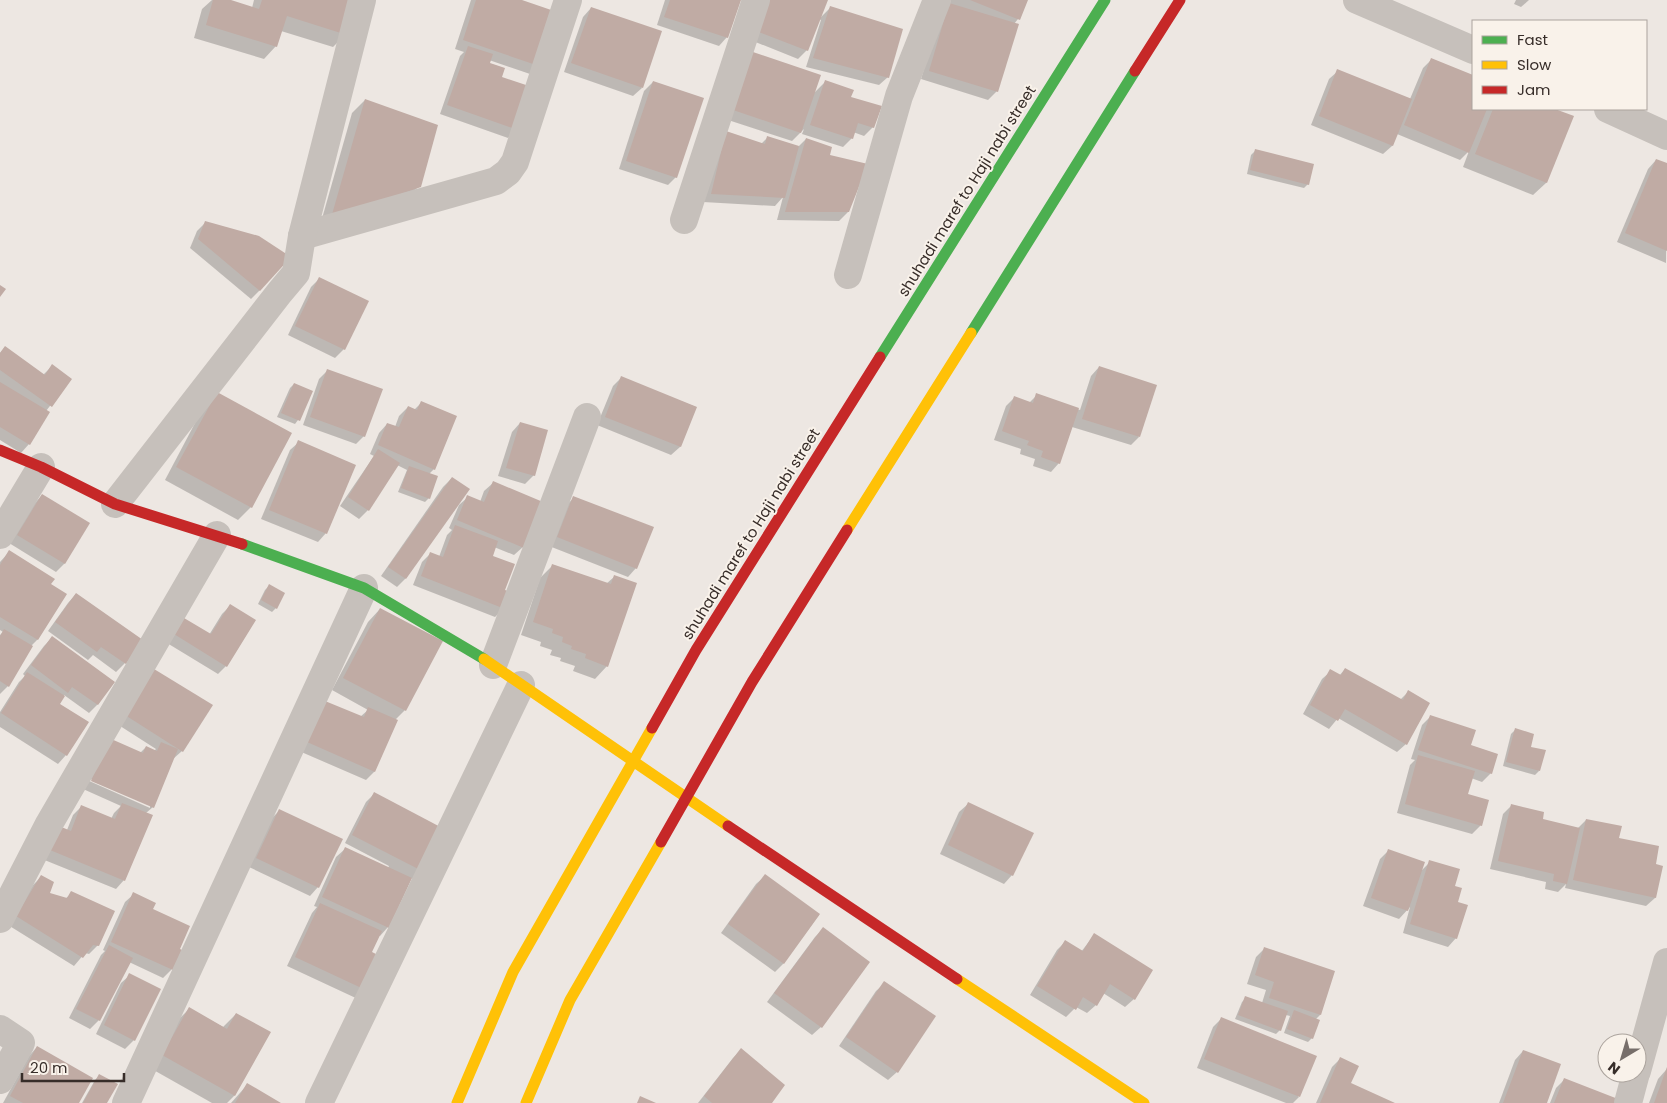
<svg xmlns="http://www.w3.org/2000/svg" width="1667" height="1103" font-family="Poppins,sans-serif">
<rect width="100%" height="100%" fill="#ede7e2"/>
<g fill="#0003">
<path d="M212,0H226L252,8L254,0H356L346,34L333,47L281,31L276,46L264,59L194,38L202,9Z"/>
<path d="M471,0H518L556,13L530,74L489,60L488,63L500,77L517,129L508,138L440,114L460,56L464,52L455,49Z"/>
<path d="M665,0H739L727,37L719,46L657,25Z"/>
<path d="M763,0H826L807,50L798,59L748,39Z"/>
<path d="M951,0H1026L1018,19L1014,24L997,91L988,100L921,79L941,13L949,5Z"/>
<path d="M1516,0H1529L1521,7L1514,4Z"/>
<path d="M591,8L642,88L633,96L564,72L583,17Z"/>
<path d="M830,8L888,77L879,85L806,67L821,20L819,19Z"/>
<path d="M753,53L813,94L825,82L850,98L873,127L864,136L853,132L852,138L843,147L802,134L804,129L792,141L725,119Z"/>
<path d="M1432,59L1473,77V109H1551L1572,117L1546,183L1533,195L1463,167L1469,151L1460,160L1397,134L1392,146L1383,154L1311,125L1329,79L1338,71L1410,99L1423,68Z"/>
<path d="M653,82L676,177L668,185L619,169L644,91Z"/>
<path d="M365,100L419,186L406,199L319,229L352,113Z"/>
<path d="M767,138L798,147L806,139L828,156L848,212L839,221L777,220L783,197L775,206L703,202L717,141L761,144Z"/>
<path d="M1255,151L1308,184L1304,188L1247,174L1251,155Z"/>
<path d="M1656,160L1667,164L1666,263L1617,242L1648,169Z"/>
<path d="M205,223L260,290L251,299L190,248L197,231Z"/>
<path d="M320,278L344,349L335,358L288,335L311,287Z"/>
<path d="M5,347L43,375L52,366L71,379L46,411L29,444L21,453L0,440V353Z"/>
<path d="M1099,367L1139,437L1131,445L1072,427L1059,463L1051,472L1033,466L1035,459L1020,454L1021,449L994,440L1006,406L1014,398L1029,403L1037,395L1080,410L1091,376Z"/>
<path d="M328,370L364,436L356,444L303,425L319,379Z"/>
<path d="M621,378L696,407L680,447L671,455L597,425L613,386Z"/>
<path d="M294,384L311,392L298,420L295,424L277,417L290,388Z"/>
<path d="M217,394L290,434L251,507L238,520L165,480L204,406Z"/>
<path d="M421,403L434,469L429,474V498L425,502L398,492L407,470L397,465L368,510L359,519L340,506L374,456L370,454L379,433L387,424L395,427L399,416L408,407L414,410Z"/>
<path d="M520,423L534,475L525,484L498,476L512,432Z"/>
<path d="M299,442L326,533L318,542L261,519L290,450Z"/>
<path d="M452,478L405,579L397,587L381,576L443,487Z"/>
<path d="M493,483L523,547L514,555L494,547L491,556L504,590V608L495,617L413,585L422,562L430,554L439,557L447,535L452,530L449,528L459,505L468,497L480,502L484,491Z"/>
<path d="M42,495L88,524L64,564L56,572L9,543L34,504Z"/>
<path d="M574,498L636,568L628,577L549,546L565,506Z"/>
<path d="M9,552L49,585L65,595L37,640L31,646L8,686L0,694V635L3,632L0,630V562Z"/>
<path d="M553,565L606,584L614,577L607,666L595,679L573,671L575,666L560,661L561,658L550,655L552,650L540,646L541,642L521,635L540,578Z"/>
<path d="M269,586L276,608L272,612L258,604L265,590Z"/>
<path d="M76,594L141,640L125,663L116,672L93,655L88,660L48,631L68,603Z"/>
<path d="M230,606L226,666L218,674L167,643L176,628L209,635L222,614Z"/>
<path d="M380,609L405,710L395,720L374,772L366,780L299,751L325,702L360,717L368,710L332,690L368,622Z"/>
<path d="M52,638L114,682L97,705L89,713L64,695L59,705L66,755L58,764L0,727V712L19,682L25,676L23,674L44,646Z"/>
<path d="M1345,669L1400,700L1408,692L1406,744L1397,752L1338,718L1329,729L1303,714L1322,679L1331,671L1339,676Z"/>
<path d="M146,679L211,706L182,751L173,759L153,807L146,813L124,880L116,889L42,859L67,830L73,815L81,807L111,819L114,813L121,806L83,789L87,780L150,808V805L88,778L101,748L140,753L146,747L154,751L156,749L117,724Z"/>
<path d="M1430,717L1469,746L1491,773L1482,782L1471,778L1467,795L1481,825L1472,834L1397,813L1410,765L1415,760L1411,759L1422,725Z"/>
<path d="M1515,730L1529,748L1539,771L1535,775L1503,766L1511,734Z"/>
<path d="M374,794L425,872L417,881L411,878L388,927L380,936L378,935L370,953L360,1000L287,966L312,913L317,907L314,906L336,857L345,849L388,868L389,866L345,843L366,802Z"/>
<path d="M968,804L1012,875L1004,884L940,854L959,812Z"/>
<path d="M1511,806L1542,820L1577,829L1586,820L1618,839L1654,865L1655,898L1646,906L1565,888L1566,884L1558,892L1545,889L1546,882L1490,869L1503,814Z"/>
<path d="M279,811L318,887L310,896L249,867L271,819Z"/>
<path d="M1389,850L1421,871L1430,862L1453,887L1457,903L1456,938L1448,947L1403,933L1410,907L1399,919L1363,906L1380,859Z"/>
<path d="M765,876L819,915L783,964L775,972L721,933L756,884Z"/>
<path d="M41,877L48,893L65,899L72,893L98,945L89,954L85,953L74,966L8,925L33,885Z"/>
<path d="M134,894L152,909L172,969L163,978L129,962L99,1020L90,1029L69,1018L101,955L105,951L103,950L125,902Z"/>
<path d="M823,929L821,1027L812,1035L767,1002L815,937Z"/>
<path d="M1094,935L1134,999L1125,1007L1103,993L1096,1005L1087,1013L1076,1007L1066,1017L1030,995L1057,950L1065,942L1081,952Z"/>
<path d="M1265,948L1334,972L1320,1015L1315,1020L1312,1038L1308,1042L1284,1033L1290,1016L1286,1015L1280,1030L1276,1034L1235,1019L1242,1002L1246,998L1262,1003L1266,990L1247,984L1256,957Z"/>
<path d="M130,975L134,1040L125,1049L96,1034L121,983Z"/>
<path d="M885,983L897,1072L888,1080L839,1046L876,991Z"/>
<path d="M189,1009L223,1027L236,1014L269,1033L234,1096L227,1103H212L150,1068L176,1022Z"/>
<path d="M1222,1018L1299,1097L1293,1103H1286L1197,1068L1213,1027Z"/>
<path d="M37,1047L78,1103H3L29,1056Z"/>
<path d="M741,1050L770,1103H698L733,1058Z"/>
<path d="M1523,1051L1545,1103H1499L1515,1060Z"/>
<path d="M1340,1059L1350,1084L1392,1103H1316L1332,1067Z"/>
<path d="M1666,1070L1667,1103H1649L1658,1079Z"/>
<path d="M99,1076L106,1103H82L95,1080Z"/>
<path d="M1564,1080L1615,1103H1550L1556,1088Z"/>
<path d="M247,1085L278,1103H231Z"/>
</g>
<g fill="#c0aba4">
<path d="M213,0H231L259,9L262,0H358L347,35L287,16L277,47L206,25Z"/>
<path d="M476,0H522L557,12L539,66L463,40Z"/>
<path d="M670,0H741L728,38L664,17Z"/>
<path d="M768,0H828L808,51L756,31Z"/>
<path d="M970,0H1028L1020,20Z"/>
<path d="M949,3L1019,24L998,92L929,71Z"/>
<path d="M830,6L903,29L889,78L813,58Z"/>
<path d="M591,7L662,31L643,88L571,63Z"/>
<path d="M468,46L493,54L490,63L505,68L502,77L532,87L518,130L447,105Z"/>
<path d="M753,52L821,75L801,133L733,110Z"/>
<path d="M1431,58L1473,75V109H1487L1469,153L1404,125Z"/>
<path d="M1337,69L1412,99L1393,146L1319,116Z"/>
<path d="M825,80L854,90L851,97L882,106L874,128L858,123L853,139L810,125Z"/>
<path d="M653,81L704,98L677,178L626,161Z"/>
<path d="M365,99L438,125L421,187L331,218Z"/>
<path d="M1493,109H1555L1574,116L1547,183L1475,154Z"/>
<path d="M726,131L765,144L767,136L799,146L785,198L711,194Z"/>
<path d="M806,138L832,147L830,155L868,164L849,212H785Z"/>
<path d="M1255,149L1314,164L1309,185L1250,170Z"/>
<path d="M1656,159L1667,163V251L1625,233Z"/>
<path d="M205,221L259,236L291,257L260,291L198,239Z"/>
<path d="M319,277L369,301L345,350L295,326Z"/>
<path d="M0,285L6,289L0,297Z"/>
<path d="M5,346L45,375L52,364L72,379L52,407L0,370V353Z"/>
<path d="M1099,366L1157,385L1140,437L1082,419Z"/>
<path d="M327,369L383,389L365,437L310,417Z"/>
<path d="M621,376L697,407L681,447L605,417Z"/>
<path d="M0,382L50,412L30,445L0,427Z"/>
<path d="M294,383L313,391L300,421L281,413Z"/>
<path d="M217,392L292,433L252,508L176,467Z"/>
<path d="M1036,393L1079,408L1060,464L1041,457L1043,451L1027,445L1029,441L1002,431L1014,396L1033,403Z"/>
<path d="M421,401L457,416L435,470L378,445L387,423L399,427L408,406L417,410Z"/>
<path d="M520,422L548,430L535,476L506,468Z"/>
<path d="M298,440L356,465L327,534L269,510Z"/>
<path d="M378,449L400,463L369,511L348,497Z"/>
<path d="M409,466L438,476L430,499L401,488Z"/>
<path d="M452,477L470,489L406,579L388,567Z"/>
<path d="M493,481L543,502L524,548L457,520L467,495L484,502Z"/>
<path d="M42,494L90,523L65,564L17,535Z"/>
<path d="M573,496L654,527L637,569L557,537Z"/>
<path d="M455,525L498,541L493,556L515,564L505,590L511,592L505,609L421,576L430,552L443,557Z"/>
<path d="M9,550L55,579L51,584L67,594L38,640L0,617V565Z"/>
<path d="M552,564L611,584L614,575L637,583L608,667L585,658L586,654L571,649L572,646L562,642L563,637L552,633L553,629L533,622Z"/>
<path d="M269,584L285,593L277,609L261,600Z"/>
<path d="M76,593L143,640L126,664L101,647L97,652L55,622Z"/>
<path d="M230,604L256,620L227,667L174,634L184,618L211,634Z"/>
<path d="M380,608L443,641L406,711L343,678Z"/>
<path d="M4,629L33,646L9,687L0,681V636Z"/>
<path d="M52,636L115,682L98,705L72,687L68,693L31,665Z"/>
<path d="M1345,668L1403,700L1408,690L1430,703L1407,745L1345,709L1338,721L1310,705L1330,669L1341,675Z"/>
<path d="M154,669L213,705L183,752L125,715Z"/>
<path d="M27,672L65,696L60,704L89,722L67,756L1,713Z"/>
<path d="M325,701L364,717L368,707L398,720L375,772L307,742Z"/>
<path d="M1430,715L1476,730L1471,745L1498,754L1492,774L1418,750Z"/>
<path d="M1515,728L1534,734L1531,747L1546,750L1540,771L1506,762Z"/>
<path d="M109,738L143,753L146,746L157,751L161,742L178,749L154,808L91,781Z"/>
<path d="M1418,755L1475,771L1468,794L1489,800L1482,826L1405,804Z"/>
<path d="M374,792L448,831L426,873L352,835Z"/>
<path d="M968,802L1034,833L1013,876L948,845Z"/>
<path d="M122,803L153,815L125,881L50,850L59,826L71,831L81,805L115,819Z"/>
<path d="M1511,804L1544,812L1543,819L1580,828L1567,884L1553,881L1554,874L1498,861Z"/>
<path d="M279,809L343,839L319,888L256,858Z"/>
<path d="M1586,819L1622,826L1619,838L1659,846L1656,864L1663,866L1656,898L1573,880Z"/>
<path d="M345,847L412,878L389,928L322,897Z"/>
<path d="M1388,849L1425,862L1408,911L1371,898Z"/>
<path d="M1429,860L1460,869L1455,886L1462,888L1458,902L1468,905L1457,939L1410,924Z"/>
<path d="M765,874L820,914L784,964L728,924Z"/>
<path d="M41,875L54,882L50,893L67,898L71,891L115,911L99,946L93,945L83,958L16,916Z"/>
<path d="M133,892L156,903L153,909L190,926L180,949L182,950L173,970L111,942Z"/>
<path d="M320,903L382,931L372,952L386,959L370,992L295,957Z"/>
<path d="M823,927L870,962L822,1028L774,993Z"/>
<path d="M1094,933L1153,970L1135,1000L1110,984L1097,1006L1083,997L1076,1010L1037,986L1065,940L1083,951Z"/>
<path d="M109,945L133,958L100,1021L76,1009Z"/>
<path d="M1264,947L1335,971L1321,1015L1269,998L1274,982L1255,975Z"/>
<path d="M129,973L161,989L135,1041L104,1025Z"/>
<path d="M884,981L936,1016L898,1073L846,1037Z"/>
<path d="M1245,996L1288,1011L1281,1031L1238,1015Z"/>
<path d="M189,1007L227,1029L236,1013L271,1032L235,1096L162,1055Z"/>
<path d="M1294,1010L1320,1020L1313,1039L1287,1029Z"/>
<path d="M1221,1017L1317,1056L1300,1097L1204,1059Z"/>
<path d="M37,1046L93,1078L79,1103H23L10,1096Z"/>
<path d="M741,1048L785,1085L772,1103H712L704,1096Z"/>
<path d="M1523,1050L1561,1064L1547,1103H1503Z"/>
<path d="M1340,1057L1359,1066L1351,1083L1395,1103H1320Z"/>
<path d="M1667,1067V1103H1654Z"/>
<path d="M99,1074L118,1084L107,1103H83Z"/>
<path d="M1564,1078L1618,1099L1616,1103H1554Z"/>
<path d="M247,1083L281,1103H235Z"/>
<path d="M640,1096L656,1103H637Z"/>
</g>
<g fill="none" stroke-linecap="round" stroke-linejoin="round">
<g stroke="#c6c0bb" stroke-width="28">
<path d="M1357,0L1473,50"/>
<path d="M1608,109L1667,136"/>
<path d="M684,220L756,0"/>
<path d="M302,236L496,181L508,172L515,162L568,0"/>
<path d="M848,275L899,96L937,0"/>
<path d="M115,504L280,292L296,273L302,236L362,0"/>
<path d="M0,535L41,467"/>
<path d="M493,665L587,417"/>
<path d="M0,919L49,824L217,535"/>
<path d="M0,1029L21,1043L0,1080"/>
<path d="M1637,1071L1667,962"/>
<path d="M126,1103L364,588"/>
<path d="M319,1103L521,685"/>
<path d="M1628,1103L1636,1073"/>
</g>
<g stroke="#4caf50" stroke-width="11">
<path d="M971,333L1135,71"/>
<path d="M880,357L1105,0"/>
<path d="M242,544L364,588L484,659"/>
</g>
<g stroke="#ffc107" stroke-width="11">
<path d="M847,530L971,333"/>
<path d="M484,659L728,826"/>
<path d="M957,979L1144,1103"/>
<path d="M457,1103L513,972L652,728"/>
<path d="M526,1103L570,1000L661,842"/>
</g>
<g stroke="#c62828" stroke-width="11">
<path d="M1135,71L1180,0"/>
<path d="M0,450L41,467L115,504L242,544"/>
<path d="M652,728L696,650L880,357"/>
<path d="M728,826L957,979"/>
<path d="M661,842L752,682L847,530"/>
</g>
</g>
<g text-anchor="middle" stroke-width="4" stroke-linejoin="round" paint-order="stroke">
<g font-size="15" fill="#372d29" stroke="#f9f2ea">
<text transform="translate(967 191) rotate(-58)" y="5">shuhadi maref to Haji nabi street</text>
<text transform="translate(751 534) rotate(-58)" y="5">shuhadi maref to Haji nabi street</text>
</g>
</g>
<rect x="1472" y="20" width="175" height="90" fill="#f9f2ea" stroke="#aba39d"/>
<rect x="1482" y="36" width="25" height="8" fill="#4caf50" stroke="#aba39d"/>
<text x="1517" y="45" font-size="15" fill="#372d29">Fast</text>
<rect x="1482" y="61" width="25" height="8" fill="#ffc107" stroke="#aba39d"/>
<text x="1517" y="70" font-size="15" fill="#372d29">Slow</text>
<rect x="1482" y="86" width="25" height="8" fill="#c62828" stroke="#aba39d"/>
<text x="1517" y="95" font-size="15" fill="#372d29">Jam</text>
<g transform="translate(1622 1058) rotate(218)"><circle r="24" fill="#f9f2ea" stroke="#aba39d"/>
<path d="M0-4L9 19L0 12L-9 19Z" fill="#776e6a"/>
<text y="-8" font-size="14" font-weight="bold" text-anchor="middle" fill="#372d29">N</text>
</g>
<path d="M22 1073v8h102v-8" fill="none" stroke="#372d29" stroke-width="2.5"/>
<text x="30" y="1073" font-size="15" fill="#372d29" stroke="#f9f2ea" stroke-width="4" paint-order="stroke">20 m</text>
</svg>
